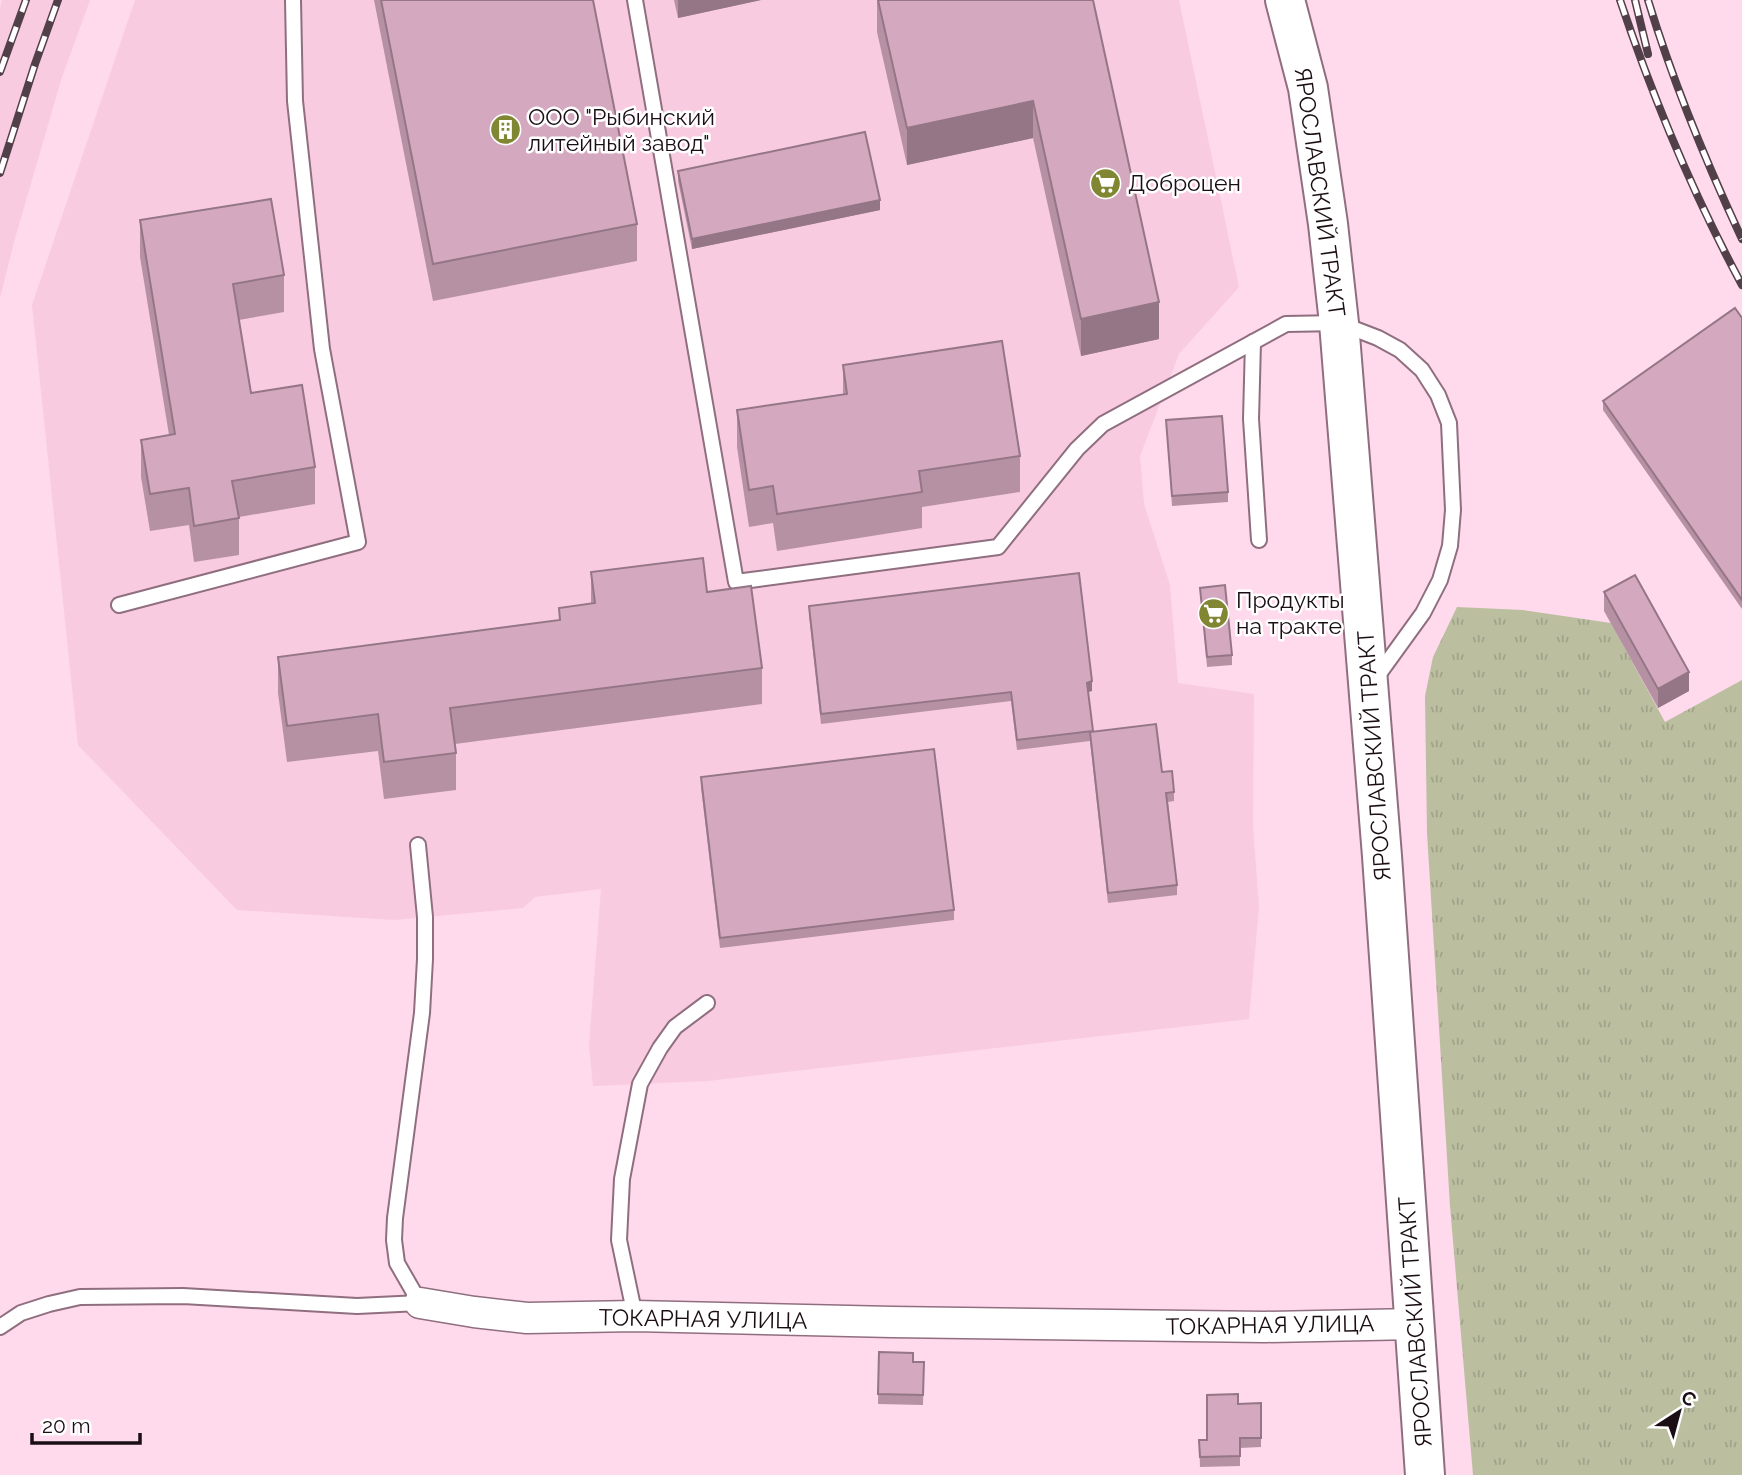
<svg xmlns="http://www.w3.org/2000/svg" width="1742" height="1475" font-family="Raleway,sans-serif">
<defs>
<pattern id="grass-tufts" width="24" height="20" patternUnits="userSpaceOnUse" patternTransform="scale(1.75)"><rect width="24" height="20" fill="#bbbfa0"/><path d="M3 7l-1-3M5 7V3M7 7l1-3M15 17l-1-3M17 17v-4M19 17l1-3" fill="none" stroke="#a0a389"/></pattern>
</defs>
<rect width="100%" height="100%" fill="#ffd9ec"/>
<g fill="#f8cbe1">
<path d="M2,0H90L61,80L14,242L0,298V8Z"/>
<path d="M135,0H1179L1239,287L1179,354L1140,456L1144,504L1170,585L1178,683L1254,694L1253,826L1259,907L1249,1019L708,1081L593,1086L589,1046L601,889L535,897L523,908L394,920L237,910L78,745L32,305Z"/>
</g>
<path fill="url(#grass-tufts)" d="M1457,607L1523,610L1611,623L1665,722L1742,680V1475H1473L1450,1206L1427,833L1425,696L1433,657Z"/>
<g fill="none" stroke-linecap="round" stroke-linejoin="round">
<defs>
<g id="lane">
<path d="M635,0L736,582L998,547L1077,449L1103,424L1286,324L1339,323L1378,338L1400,350L1422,370L1438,395L1449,423L1453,510L1450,546L1440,580L1423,613L1376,678"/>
<path d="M1253,342L1251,419L1259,540"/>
<path d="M119,605L358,542L322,349L295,101L293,0"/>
<path d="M635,1316L619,1240L622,1179L640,1084L660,1048L675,1027L707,1003"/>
<path d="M0,1327L21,1313L49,1304L80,1297L183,1296L357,1306L420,1303L397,1263L394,1240L395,1218L422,1013L425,959V917L418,845"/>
</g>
<path id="street" d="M420,1303L474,1312L527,1318L635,1316L892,1322L1265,1327L1415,1324"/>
<path id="secondary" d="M1285,0L1308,88L1328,224L1339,323L1382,856L1425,1475"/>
</defs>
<use href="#lane" stroke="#8f6f7f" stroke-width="18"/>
<use href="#street" stroke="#8f6f7f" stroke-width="33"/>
<use href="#secondary" stroke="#8f6f7f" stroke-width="42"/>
<use href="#lane" stroke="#fff" stroke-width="14"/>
<use href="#street" stroke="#fff" stroke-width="30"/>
<use href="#secondary" stroke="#fff" stroke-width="38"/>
<defs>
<g id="rail">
<path d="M1620,0C1653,98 1693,194 1742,285"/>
<path d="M1635,0L1648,54"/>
<path d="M1648,0C1673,82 1706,162 1742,239"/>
<path d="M0,72L26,0"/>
<path d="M0,173L35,64L58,0"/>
</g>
</defs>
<use href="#rail" stroke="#524049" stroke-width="8"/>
<use href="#rail" stroke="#fff" stroke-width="5" stroke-dasharray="16" stroke-linecap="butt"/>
</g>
<g fill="#b691a4">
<path d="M374,0H593L637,224V261L433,301Z"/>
<path d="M674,0H761L678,18Z"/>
<path d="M877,0H1093L1159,339L1081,356L1033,138L907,165L877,32Z"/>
<path d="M678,171L880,210L692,249L678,181Z"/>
<path d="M140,220L284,275V312L239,320L251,393L315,467V504L239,517V555L194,562L189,525L150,531L141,477V440L169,435L140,257Z"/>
<path d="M1742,318V609L1603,410V401Z"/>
<path d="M843,365L1020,456V492L922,507V528L777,551L773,523L749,527L737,447V410L843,394Z"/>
<path d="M1166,420L1228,492V502L1172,506Z"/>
<path d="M591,572L707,592L762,668V704L455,744L456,753V790L384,799L378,751L287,762L278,693V657L559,620V608L591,604Z"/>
<path d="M1200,588L1232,655V665L1207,667Z"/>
<path d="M1604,592L1689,691L1658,708L1604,611Z"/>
<path d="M809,606L1092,691L1088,692L1093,731L1162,772L1174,792V801L1168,802L1177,885V895L1108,903L1090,741L1017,750L1011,701L821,724L809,615Z"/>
<path d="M701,777L954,910V920L720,948L701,787Z"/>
<path d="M879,1352L913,1362H924L923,1405L878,1404Z"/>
<path d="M1261,1403V1447L1240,1448V1466L1200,1467L1199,1440H1207L1238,1404Z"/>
</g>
<g fill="#947686">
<path d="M678,0H761L678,18Z"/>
<path d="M1033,101V138L907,165V128Z"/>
<path d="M880,200V210L692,249V239Z"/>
<path d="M1159,302V339L1081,356V319Z"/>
<path d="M1689,672V691L1658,708V689Z"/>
<path d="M1092,681V691L1087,692V683Z"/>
</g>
<g fill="#d4a9bf" stroke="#947686" stroke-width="2">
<path d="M381,0H593L637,224L433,264Z"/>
<path d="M878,0H1093L1159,302L1081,319L1033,101L907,128Z"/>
<path d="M865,132L880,200L692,239L678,171Z"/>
<path d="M271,199L284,275L233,284L251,393L302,385L315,467L232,481L239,518L194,526L189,488L150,494L141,440L175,434L140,220Z"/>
<path d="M1735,308L1742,318V600L1603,401Z"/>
<path d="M1002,341L1020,456L919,471L922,492L777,514L773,486L749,490L737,410L847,394L843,365Z"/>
<path d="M1222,416L1228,492L1172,496L1166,420Z"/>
<path d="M703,558L707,592L751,586L762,668L450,708L456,753L384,762L378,714L287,726L278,657L560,620L559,608L595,603L591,572Z"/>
<path d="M1079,573L1092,681L1087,683L1093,731L1017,740L1011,692L821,714L809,606Z"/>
<path d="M1635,575L1689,672L1658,689L1604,592Z"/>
<path d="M1225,585L1232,655L1207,657L1200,588Z"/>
<path d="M1156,724L1162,772L1172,771L1174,792L1166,793L1177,885L1108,893L1090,732Z"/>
<path d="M934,749L954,910L720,938L701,777Z"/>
<path d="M879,1352L913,1353V1362H924L923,1395L878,1394Z"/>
<path d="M1238,1394V1404L1261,1403V1438H1240V1456L1200,1457L1199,1440H1207V1395Z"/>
</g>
<defs>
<symbol id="building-disc" viewBox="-11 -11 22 22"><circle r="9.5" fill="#808631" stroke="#fff"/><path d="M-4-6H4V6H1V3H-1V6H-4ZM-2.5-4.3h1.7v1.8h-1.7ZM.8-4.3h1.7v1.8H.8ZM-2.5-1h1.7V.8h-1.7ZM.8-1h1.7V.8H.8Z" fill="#fff"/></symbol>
<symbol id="supermarket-disc" viewBox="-11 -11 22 22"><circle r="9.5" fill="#808631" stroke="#fff"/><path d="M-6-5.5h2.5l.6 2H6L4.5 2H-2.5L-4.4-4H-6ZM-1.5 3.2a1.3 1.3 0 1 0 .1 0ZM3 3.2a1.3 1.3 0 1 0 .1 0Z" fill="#fff"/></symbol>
</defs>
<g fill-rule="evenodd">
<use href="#building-disc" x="488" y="112" width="35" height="35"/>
<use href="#supermarket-disc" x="1088" y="166" width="35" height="35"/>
<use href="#supermarket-disc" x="1196" y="596" width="35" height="35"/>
</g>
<g text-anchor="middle" stroke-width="5" stroke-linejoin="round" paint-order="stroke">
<g font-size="23" fill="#1a0e14" stroke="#fff" text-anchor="start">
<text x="528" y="125">ООО "Рыбинский<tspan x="528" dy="26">литейный завод"</tspan></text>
<text x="1128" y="191">Доброцен</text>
<text x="1236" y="608">Продукты<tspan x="1236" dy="26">на тракте</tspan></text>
</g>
<g font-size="23" fill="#1a0e14" stroke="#fff">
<text transform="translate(1320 192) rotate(82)" y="8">ЯРОСЛАВСКИЙ ТРАКТ</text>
<text transform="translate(1374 756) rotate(-94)" y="8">ЯРОСЛАВСКИЙ ТРАКТ</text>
<text transform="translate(703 1319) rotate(1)" y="8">ТОКАРНАЯ УЛИЦА</text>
<text transform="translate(1415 1322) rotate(-94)" y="8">ЯРОСЛАВСКИЙ ТРАКТ</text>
<text transform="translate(1270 1325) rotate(-1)" y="8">ТОКАРНАЯ УЛИЦА</text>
</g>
</g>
<g transform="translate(1679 1412) rotate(36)" stroke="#ffffff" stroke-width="5" paint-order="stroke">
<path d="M0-5L12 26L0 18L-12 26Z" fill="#1a0e14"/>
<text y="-10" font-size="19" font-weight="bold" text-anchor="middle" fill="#1a0e14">С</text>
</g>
<path d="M32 1433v10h108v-10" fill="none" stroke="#1a0e14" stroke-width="3.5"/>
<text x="42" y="1433" font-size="21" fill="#1a0e14" stroke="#ffffff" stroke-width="5" paint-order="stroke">20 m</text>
</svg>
